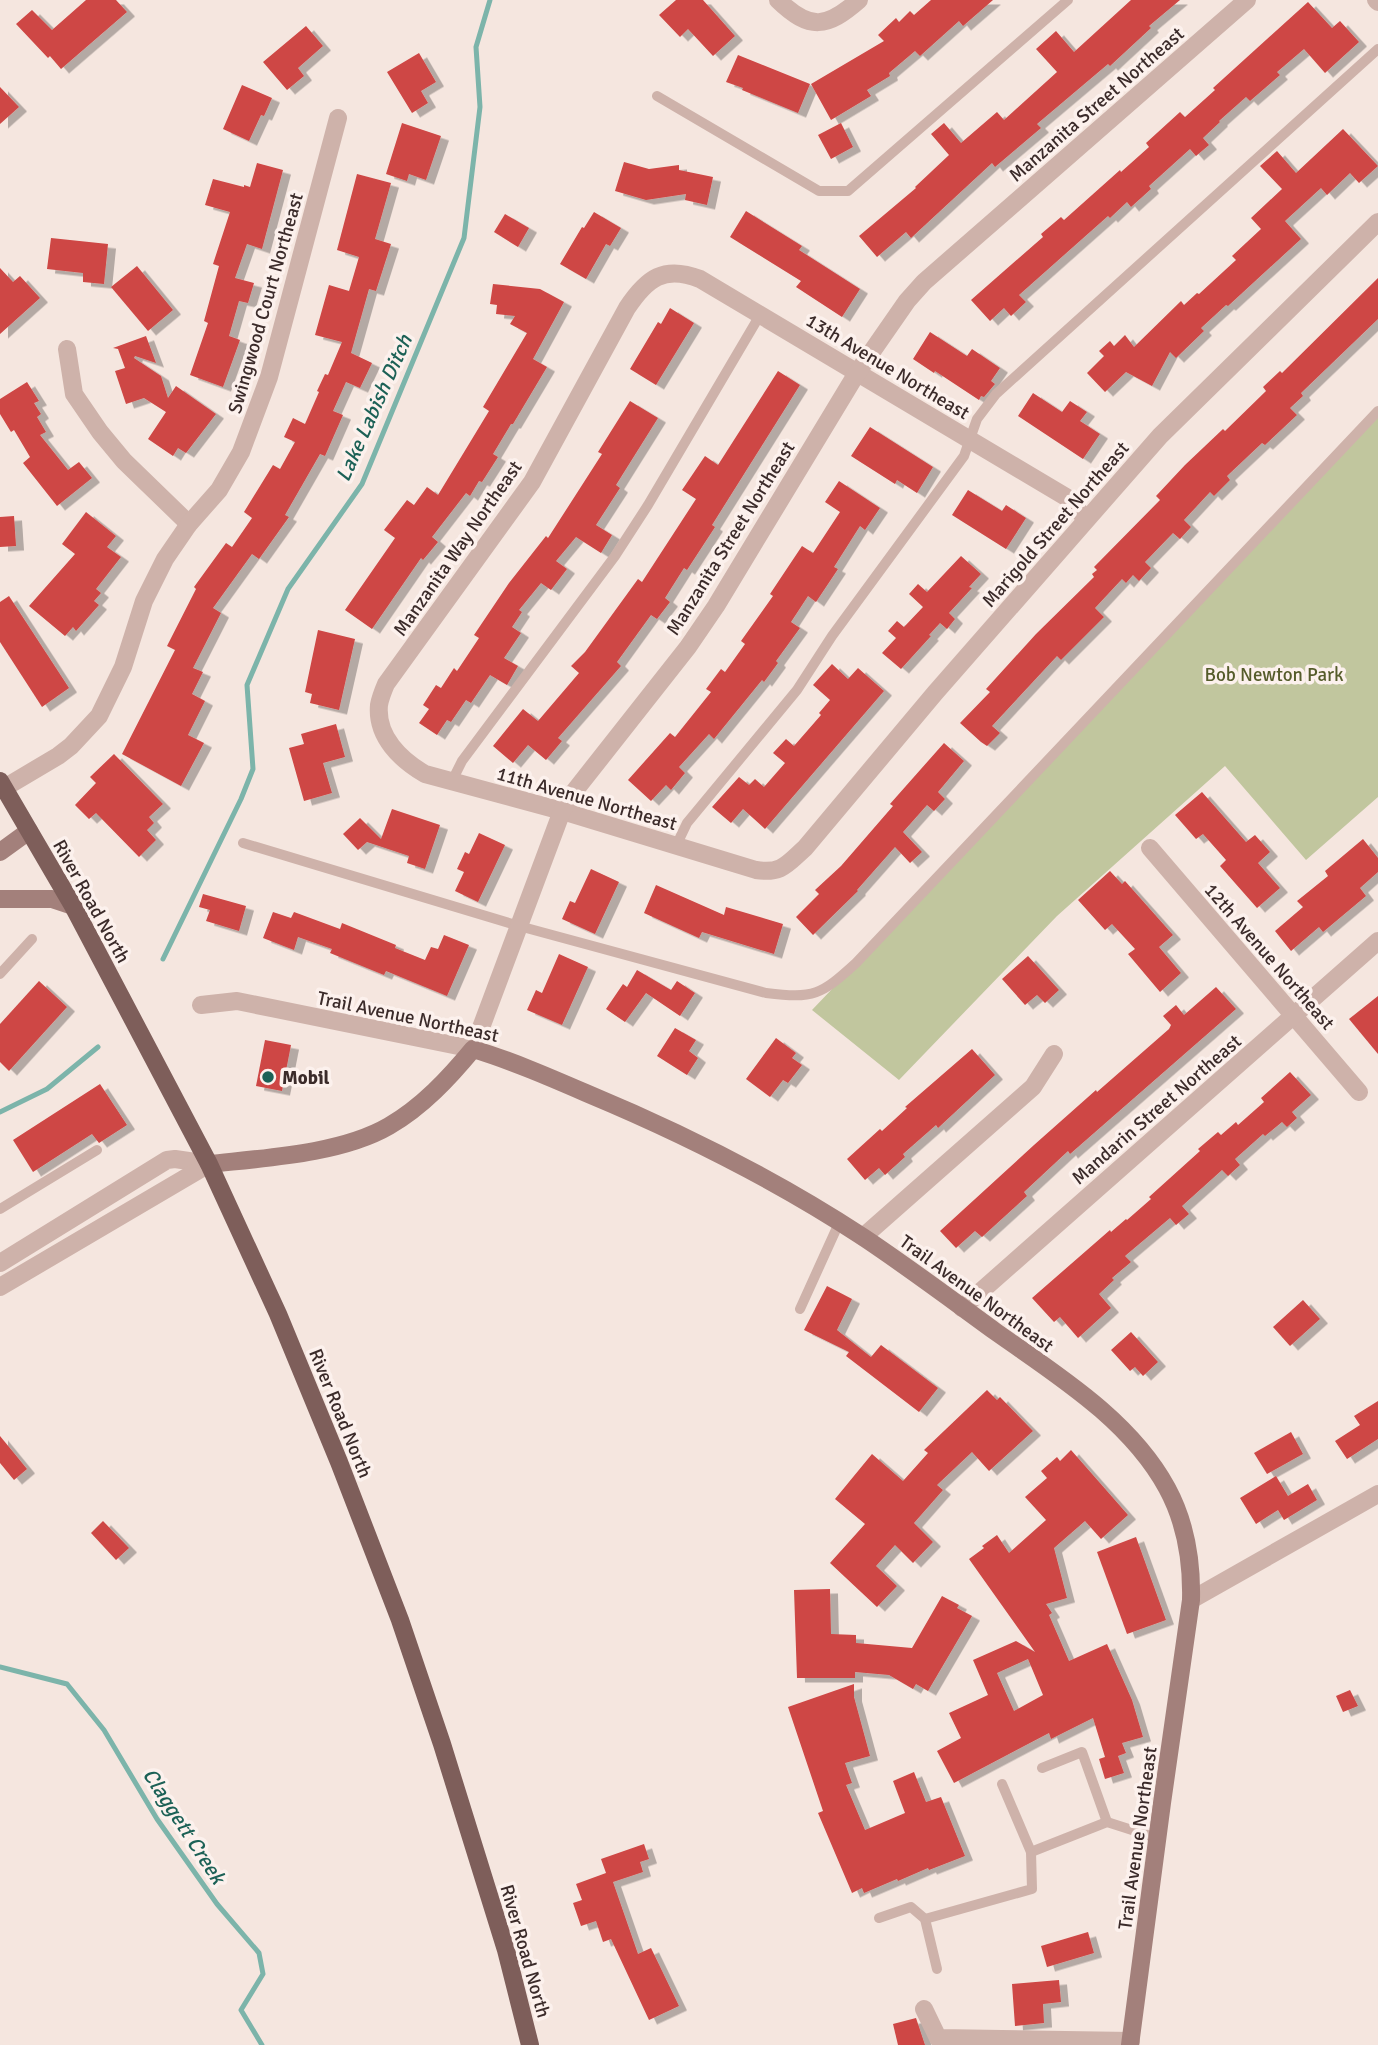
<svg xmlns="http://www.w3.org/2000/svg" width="1378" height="2045" font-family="Signika,sans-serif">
<defs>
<filter id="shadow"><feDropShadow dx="8" dy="4.5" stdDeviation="0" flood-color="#0004"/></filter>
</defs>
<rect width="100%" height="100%" fill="#f5e6df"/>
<path fill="#c1c69e" d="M1378,417V797L1306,860L1225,766L1057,916L899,1080L812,1010Z"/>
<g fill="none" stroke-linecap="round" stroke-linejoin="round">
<g stroke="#7cb4aa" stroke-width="5">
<path d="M163,959L241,799L253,769L247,685L288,589L362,484L464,238L480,107L476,47L490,0"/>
<path d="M0,1112L47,1089L98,1047"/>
<path d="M0,1667L67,1684L104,1730L157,1819L217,1904L259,1953L263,1974L241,2010L262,2045"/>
</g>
</g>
<g fill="#ce4644" fill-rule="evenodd" filter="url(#shadow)">
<path d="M86,0H116L127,12L61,69L50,56L48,58L16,24L32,10L52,30Z"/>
<path d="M676,0H703L735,36L713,56L688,29L680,37L659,15Z"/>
<path d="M931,0H993L963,26L959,21L920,56L915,51L889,73L890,76L867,90L871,96L831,120L811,84L884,41L878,35L896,18L899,22L910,11L914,15Z"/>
<path d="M1131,0H1180L1149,26L1151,28L1110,66L1108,64L1037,124L1041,128L995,167L992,163L911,238L906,232L877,257L859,236L916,188L915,187L949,155L931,134L944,123L961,143L997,112L1004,120L1057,72L1036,49L1056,31L1074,52Z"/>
<path d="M1308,2L1332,28L1340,21L1359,42L1325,73L1304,49L1277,72L1280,75L1250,101L1246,97L1219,121L1220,122L1203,138L1209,145L1196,156L1190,149L1149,186L1151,189L1131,207L1127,202L1110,218L1108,216L1019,295L1026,302L1011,316L1004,308L990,321L971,300L1043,237L1041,234L1061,217L1064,220L1120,170L1121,172L1149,147L1146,143L1180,112L1185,117L1215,90L1213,88Z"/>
<path d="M306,26L323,46L298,68L304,76L287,90L263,62Z"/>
<path d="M419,53L436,82L421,91L428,103L412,113L387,72Z"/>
<path d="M738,55L810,84L798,113L742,90L743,88L726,82Z"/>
<path d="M242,85L272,98L264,116L261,115L249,141L223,129Z"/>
<path d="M0,87L19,107L0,124Z"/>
<path d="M402,123L441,136L426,180L409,174L407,181L386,174Z"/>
<path d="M841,123L853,147L831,159L818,135Z"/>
<path d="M1343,129L1378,166L1359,183L1350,173L1327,195L1321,188L1285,221L1301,239L1228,306L1226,305L1201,328L1204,331L1176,358L1170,352L1152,386L1126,372L1105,392L1087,373L1104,356L1099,351L1110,341L1114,346L1125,335L1134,347L1181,301L1184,305L1197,293L1199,294L1236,260L1232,256L1261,229L1251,218L1282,189L1260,166L1277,151L1296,173Z"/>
<path d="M624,162L649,169L679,165V170L713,177L707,205L685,200L686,194L646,200L615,191Z"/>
<path d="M257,163L283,170L262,249L247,244L235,278L254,283L248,303L239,301L229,336L240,340L223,387L190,375L208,323L204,321L219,266L213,264L230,212L205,205L213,179L244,187V185L250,187Z"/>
<path d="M357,174L391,183L375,239L391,244L376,291L369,289L351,353L372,363L360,388L346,382L333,411L343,415L325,456L320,454L285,515L289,517L259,559L252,554L213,608L221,613L193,668L203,672L192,694L205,701L188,735L204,743L181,786L122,754L175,650L167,646L196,589L194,587L226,543L232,547L252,518L244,512L273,465L280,469L295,442L284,437L293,418L305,424L319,392L317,391L325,374L328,375L342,342L315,335L329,285L349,291L359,257L337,250Z"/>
<path d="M746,211L802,246L799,250L860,289L842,317L796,287L801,281L730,237Z"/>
<path d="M594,212L621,228L610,246L606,244L586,279L560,264L582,227L584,228Z"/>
<path d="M505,214L529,228L518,247L494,232Z"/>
<path d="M51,238L108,244L104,284L83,282V273L47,269Z"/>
<path d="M137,266L173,310L148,331L111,287Z"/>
<path d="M0,268L13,282L20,276L40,298L0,334Z"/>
<path d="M1378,278V319L1301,393L1303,396L1290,408L1297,415L1265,445L1262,443L1227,476L1230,480L1214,496L1210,492L1184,520L1191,527L1180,539L1173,533L1145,562L1151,568L1139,581L1133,575L1126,583L1122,579L1095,608L1104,617L1061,660L1057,656L992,726L1000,733L987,746L981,742L960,723L990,692L986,689L1036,634L1094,577L1092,574L1097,570L1094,567L1160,500L1156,496L1185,465L1223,429L1225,431L1266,391L1263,387L1280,371L1282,373Z"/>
<path d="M493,284L540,289L564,302L533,359L547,367L513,424H511L493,454L498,457L482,482L479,481L470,496L466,493L432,537L438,542L423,560L421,558L372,629L345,610L395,538L384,530L407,500L414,505L427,487L438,495L489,411L483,407L527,333L510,324L515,316L496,314L497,305L490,304Z"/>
<path d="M670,308L694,323L656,385L630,369L658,322L661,324Z"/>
<path d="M930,332L967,356L972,349L1000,368L991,381L995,384L984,397L981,396L979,400L935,371L934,373L913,359Z"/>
<path d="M146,336L156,363L135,356L134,358L161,376L168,398L176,386L216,414L186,453L178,448L173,456L148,439L166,412L144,398L126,404L115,371L125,368L118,349L113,348Z"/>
<path d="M778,371L800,385L712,525L715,527L687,570L684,568L665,598L670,602L657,619L651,615L617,662L621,666L558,738L562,741L546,760L528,745L513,763L493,746L523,709L538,721L579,673L571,666L585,652L638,579L642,582L696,499L682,490L705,456L718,465Z"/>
<path d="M27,382L39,401L34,403L41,414L37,417L46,432L40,435L68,470L79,462L92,478L57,506L23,463L30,457L14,430L11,432L0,414V399Z"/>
<path d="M1033,393L1062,412L1070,401L1087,412L1080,421L1100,434L1083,459L1018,416Z"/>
<path d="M630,401L658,418L616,485L620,488L596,525L612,535L601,553L576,537L556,561L567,569L551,590L541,583L519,610L522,612L512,627L521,633L504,658L518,666L507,685L490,675L471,703L466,700L451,722L447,720L437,735L419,723L429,709L423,705L436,685L441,688L454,668L457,671L479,638L474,635L509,583L546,536L548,538L602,454L598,452Z"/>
<path d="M870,427L933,467L917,493L897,480L895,484L851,456Z"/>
<path d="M839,481L880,508L865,530L860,526L834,567L838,569L816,602L808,596L791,622L800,628L776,661L778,663L764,682L762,680L714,739L709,734L679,767L685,773L671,790L666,785L651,801L628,780L670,733L675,737L711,692L706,689L721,669L725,672L745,644L741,641L773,596L770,594L802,546L813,553L840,512L825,502Z"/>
<path d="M968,490L1002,511L1006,505L1026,518L1006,549L952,515Z"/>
<path d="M86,512L116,536L107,547L121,557L96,589L101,593L94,601L99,605L76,631L73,627L65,636L29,606L75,554L62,544Z"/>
<path d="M14,516L16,546L0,547V517Z"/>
<path d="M961,556L981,574L969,587L972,588L949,613L955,619L947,629L940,623L929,635L931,636L901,669L882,653L896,638L888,631L897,621L904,627L923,607L909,594L918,584L927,592Z"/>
<path d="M9,596L69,688L42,707L0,642V602Z"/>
<path d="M318,630L355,639L339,710L310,703L312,694L305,692Z"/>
<path d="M832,664L848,679L858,668L884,691L765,829L743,809L731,823L712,807L739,777L749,785L755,779L764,787L785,763L773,753L786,739L794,746L821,715L819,713L830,700L813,685Z"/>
<path d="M336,724L345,757L323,763L332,793L304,801L289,748L304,744L301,734Z"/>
<path d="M944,743L964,761L938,792L945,799L934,811L927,805L903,832L922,852L910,863L895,847L857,890L858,891L813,935L796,917L819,894L815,890L841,866L893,806L890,804Z"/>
<path d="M114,754L163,804L149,817L154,823L147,830L156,840L139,857L96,813L89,819L75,805L96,783L90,777Z"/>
<path d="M1202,792L1246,842L1255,835L1270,852L1258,863L1280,888L1257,908L1220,866L1226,860L1203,834L1196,839L1175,815Z"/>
<path d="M392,809L440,825L425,869L407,863L409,856L367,842L358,850L343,834L360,818L381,839Z"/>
<path d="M479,833L505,845L478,902L455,891L464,872L457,869L465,852L469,854Z"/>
<path d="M1363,839L1378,858V872L1360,888L1366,896L1323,932L1319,927L1291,951L1275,931L1303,907L1297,901L1328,876L1325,871Z"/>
<path d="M591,869L619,882L595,934L562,919L570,901L575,903Z"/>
<path d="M1110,871L1122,884L1125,881L1173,935L1159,947L1181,973L1160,992L1128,954L1135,949L1112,924L1105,930L1078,900Z"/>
<path d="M656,885L724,915L726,907L783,924L774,954L702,932L699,938L644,913Z"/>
<path d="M203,894L246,906L239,931L206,921L210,910L199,907Z"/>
<path d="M273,912L291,918L294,912L340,929L342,923L396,945L395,948L425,960L431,947L438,949L444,935L469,945L447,996L386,971L384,975L330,953L332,949L298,937L294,950L263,938Z"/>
<path d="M559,954L588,967L562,1025L527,1010L536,990L542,993Z"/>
<path d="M1028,956L1059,990L1045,1003L1037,995L1025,1005L1002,979Z"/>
<path d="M637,970L671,990L677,981L695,993L680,1016L646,993L625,1022L606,1009L623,984L627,987Z"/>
<path d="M39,981L67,1007L9,1071L0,1062V1024Z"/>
<path d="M1216,987L1236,1009L1070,1154L1068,1151L1024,1192L1027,1196L982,1237L975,1231L956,1248L940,1231L1034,1145L1096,1090L1097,1092L1169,1029L1171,1025L1163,1016L1176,1005L1184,1015Z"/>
<path d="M1378,996V1054L1349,1019Z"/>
<path d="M675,1028L696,1040L689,1051L698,1058L687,1075L657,1056Z"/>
<path d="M776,1038L796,1053L792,1058L802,1065L788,1083L783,1080L770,1097L746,1079Z"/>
<path d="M265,1040L291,1045L282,1091L256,1086Z"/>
<path d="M972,1049L995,1075L938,1128L936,1125L903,1154L905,1157L885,1175L879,1168L865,1180L847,1159L880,1129L882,1131L907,1108L905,1107Z"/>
<path d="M1290,1072L1311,1095L1292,1112L1297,1118L1287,1127L1282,1122L1265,1136L1263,1134L1235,1159L1240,1165L1228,1176L1222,1170L1182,1206L1189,1214L1176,1225L1170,1218L1125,1256L1131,1262L1112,1278L1114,1280L1099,1294L1111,1308L1078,1338L1060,1317L1054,1322L1032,1298L1110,1230L1111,1232L1126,1219L1127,1220L1151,1199L1149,1197L1200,1151L1198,1149L1218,1132L1221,1135L1236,1122L1238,1125L1264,1102L1261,1098Z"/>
<path d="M100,1084L127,1125L99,1143L92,1134L33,1172L13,1140Z"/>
<path d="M827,1286L852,1299L837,1330L871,1357L881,1345L938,1388L919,1412L846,1356L849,1352L804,1330Z"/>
<path d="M1303,1300L1320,1319L1290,1346L1273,1327Z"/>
<path d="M1131,1332L1158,1362L1143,1376L1135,1367L1130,1371L1111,1350Z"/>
<path d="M987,1390L997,1400L1000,1397L1033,1431L989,1471L972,1452L937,1485L943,1490L914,1523L933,1542L913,1563L895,1545L876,1566L897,1586L877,1607L830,1563L865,1524L835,1499L872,1454L903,1481L928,1453L924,1450Z"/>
<path d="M1378,1401V1439L1347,1459L1335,1441L1360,1425L1354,1416Z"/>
<path d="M1291,1432L1303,1454L1267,1474L1254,1453Z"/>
<path d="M0,1436L27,1469L14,1480L0,1463Z"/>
<path d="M1071,1450L1128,1515L1101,1539L1085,1521L1054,1548L1067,1598L1046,1604L1052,1613L1049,1615L1069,1661L1107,1644L1132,1700L1143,1737L1122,1743L1126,1753L1118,1756L1124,1773L1105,1779L1099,1759L1105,1757L1093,1718L1051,1739L1049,1733L954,1783L937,1751L961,1738L949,1713L988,1695L973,1660L1016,1641L1035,1652L969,1559L984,1548L982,1546L997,1535L1009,1553L1046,1520L1025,1497L1047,1478L1041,1471L1057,1457L1060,1461ZM1028,1659L1043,1695L1014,1711L997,1673Z"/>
<path d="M1276,1476L1288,1496L1308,1484L1317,1500L1284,1520L1278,1510L1256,1524L1240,1498Z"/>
<path d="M103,1521L129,1548L116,1560L91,1533Z"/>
<path d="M1136,1537L1166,1620L1127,1634L1097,1552Z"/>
<path d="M830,1589L831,1634L856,1635V1643L912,1648L942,1596L959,1605L957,1608L972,1616L928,1691L916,1684L913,1689L889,1675L855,1672V1678H797L794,1590Z"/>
<path d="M854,1684V1697L870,1756L845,1763L852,1783L846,1785L865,1830L905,1813L893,1781L914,1772L926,1802L941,1797L965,1856L929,1870L928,1868L898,1881L897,1879L864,1893L862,1888L852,1893L818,1813L823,1811L788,1707Z"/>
<path d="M1350,1690L1358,1706L1343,1712L1336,1696Z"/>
<path d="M644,1844L649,1859L640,1862L643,1872L613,1882L638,1954L651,1948L679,2006L649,2020L611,1939L603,1942L596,1921L581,1926L573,1903L582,1900L576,1884L606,1873L601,1859Z"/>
<path d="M1088,1932L1094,1953L1047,1967L1041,1946Z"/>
<path d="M1059,1980L1061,2002L1043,2004L1044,2023L1015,2026L1012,1984Z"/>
<path d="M916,2018L925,2045H898L893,2024Z"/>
</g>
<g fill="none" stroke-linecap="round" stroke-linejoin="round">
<g stroke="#ceb2aa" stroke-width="10">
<path d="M657,96L819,191H848L1068,0"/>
<path d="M452,781L462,761L615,556L648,505L760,315"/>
<path d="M243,843L519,926L766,993C814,999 821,995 856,963L1378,411"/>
<path d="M676,846L687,823L797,690L832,636L964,456L977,419L996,394L1378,49"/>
<path d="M0,974L32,939"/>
<path d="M0,1209L97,1150"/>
<path d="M800,1309L839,1223"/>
<path d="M1042,1768L1082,1752L1107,1822"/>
<path d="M1002,1784L1031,1852L1107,1822L1157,1838"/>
<path d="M879,1918L911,1907L925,1919L937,1969"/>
<path d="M925,1919L1032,1889L1031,1852"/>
</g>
<g stroke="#ceb2aa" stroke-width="18">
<path d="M778,0C810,31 827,28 859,0"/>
<path d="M1376,0L1378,2"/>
<path d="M67,349L74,394L100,432L124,461L189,524"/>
<path d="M1086,519L1066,497L700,279C664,265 647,278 627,308L532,482L386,684C383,691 380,699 379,705C376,737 401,760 425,774L562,811L756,870C782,874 787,864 805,848L935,693L1160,436L1378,222"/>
<path d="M4,788L58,756L71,746L99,716L123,667L144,601L165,559L189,524L219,490L241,452L269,377L338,118"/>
<path d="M1150,848L1359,1092"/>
<path d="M201,1005L237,1001L473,1049L562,811L573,793L688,647L716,606L857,373L907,301L924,282L1247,0"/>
<path d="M863,1237L1033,1087L1054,1054"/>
<path d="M0,1263L167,1160L175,1159L209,1164"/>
<path d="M0,1287L209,1164"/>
<path d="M962,1308L1378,941"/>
<path d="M1191,1600L1378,1494"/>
<path d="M924,2009L938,2038L1131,2041"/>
</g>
<g stroke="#a3807b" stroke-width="18">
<path d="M0,852L29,831"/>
<path d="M0,899H52L73,906"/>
<path d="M209,1164C264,1158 341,1154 389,1126C422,1107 449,1078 473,1049C512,1061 549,1077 586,1093C682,1133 776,1180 863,1237C908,1267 952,1300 996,1332C1057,1375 1130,1420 1167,1488C1186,1523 1192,1560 1191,1600L1162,1803L1130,2045"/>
</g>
<path stroke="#7e5e5a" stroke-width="18" d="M0,781L73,906L209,1164L278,1314L339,1462L400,1620L442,1744L506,1950L530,2045"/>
</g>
<circle fill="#1c6156" stroke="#fcf1ed" stroke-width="2.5" cx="268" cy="1077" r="7"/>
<g text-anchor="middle" stroke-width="7" stroke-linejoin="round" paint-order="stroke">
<g font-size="19" fill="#3b2b2a" stroke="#fcf1ed">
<text transform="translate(1096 104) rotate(-41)" y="7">Manzanita Street Northeast</text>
<text transform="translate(265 303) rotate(-74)" y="7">Swingwood Court Northeast</text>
<text transform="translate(888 366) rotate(31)" y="7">13th Avenue Northeast</text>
<text transform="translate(1055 524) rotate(-49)" y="7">Marigold Street Northeast</text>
<text transform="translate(730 538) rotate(-58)" y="7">Manzanita Street Northeast</text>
<text transform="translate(457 548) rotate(-55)" y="7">Manzanita Way Northeast</text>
<text transform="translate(587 798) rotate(16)" y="7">11th Avenue Northeast</text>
<text transform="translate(92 901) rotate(61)" y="7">River Road North</text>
<text transform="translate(1270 956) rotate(49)" y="7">12th Avenue Northeast</text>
<text transform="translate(408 1016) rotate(12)" y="7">Trail Avenue Northeast</text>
<text transform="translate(1156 1109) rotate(-41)" y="7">Mandarin Street Northeast</text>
<text transform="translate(977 1293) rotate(36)" y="7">Trail Avenue Northeast</text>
<text transform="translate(341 1413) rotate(68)" y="7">River Road North</text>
<text transform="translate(1137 1838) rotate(-82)" y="7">Trail Avenue Northeast</text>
<text transform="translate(526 1951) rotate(74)" y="7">River Road North</text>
</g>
<g font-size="19" fill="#555c2b" stroke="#fcf1ed">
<text x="1274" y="681">Bob Newton Park</text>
</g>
<g font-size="19" font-weight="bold" fill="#3b2b2a" stroke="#fcf1ed" text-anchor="start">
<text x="282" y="1084">Mobil</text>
</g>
<g font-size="21" font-style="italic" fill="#1c6156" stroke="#fcf1ed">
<text transform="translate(374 408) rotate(-66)" y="7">Lake Labish Ditch</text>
<text transform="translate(184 1826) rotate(57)" y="7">Claggett Creek</text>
</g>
</g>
</svg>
